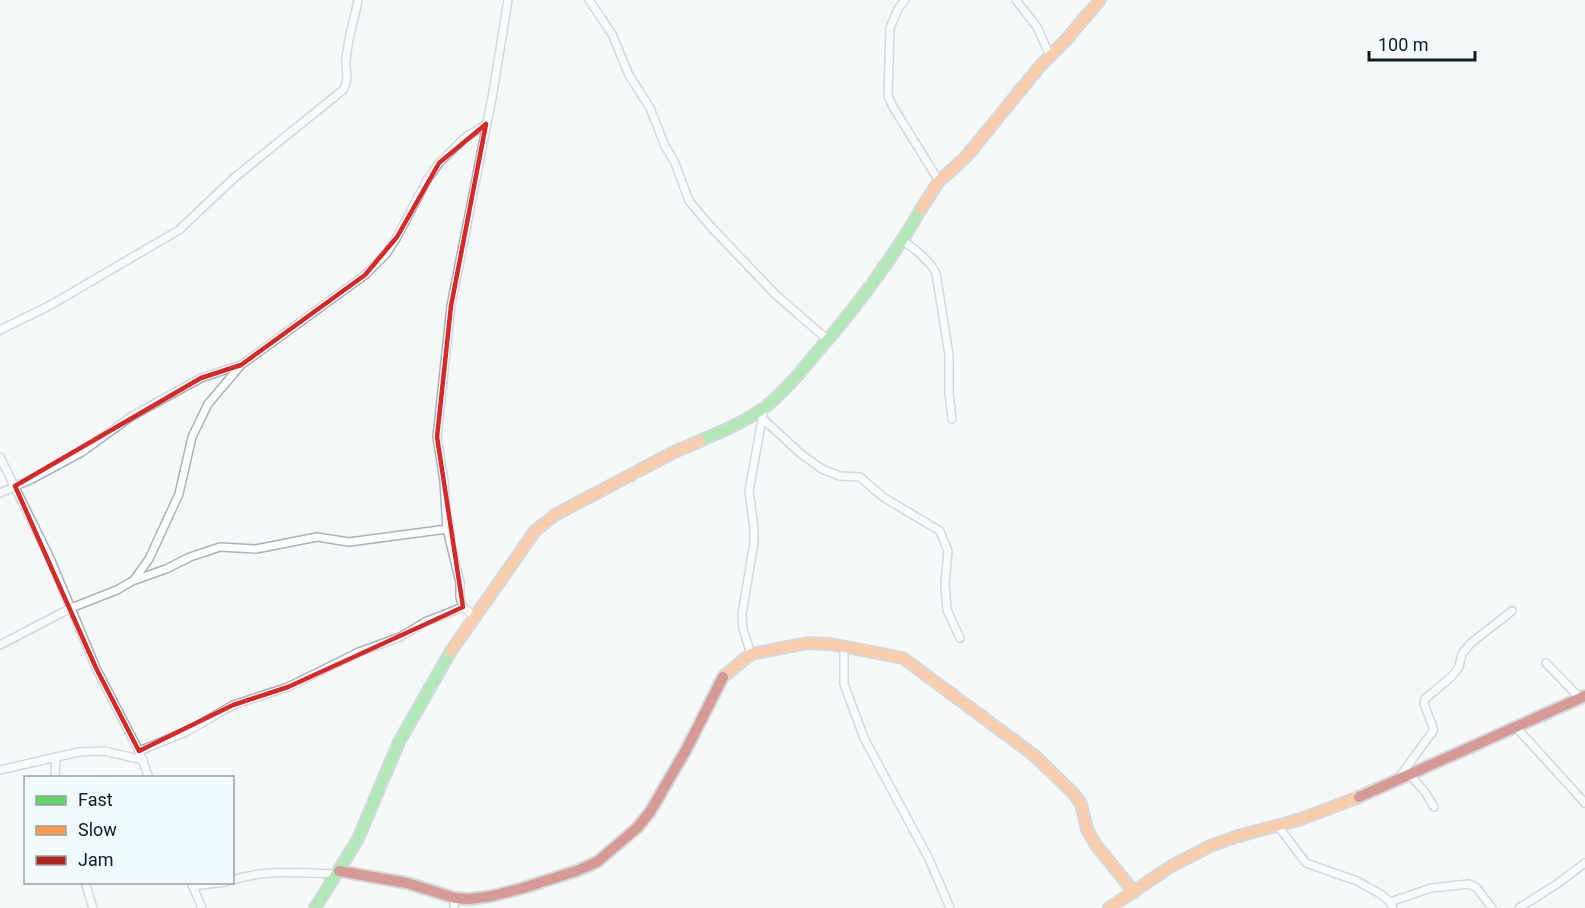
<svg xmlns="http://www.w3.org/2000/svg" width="1585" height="908" font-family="Roboto,sans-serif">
<rect width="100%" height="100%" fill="#f4f8f9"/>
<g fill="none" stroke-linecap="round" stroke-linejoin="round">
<defs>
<g id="street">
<path d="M589,0L612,34L629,75L650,108L665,146L675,163L689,201L712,228L776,295L828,340"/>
<path d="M905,0L898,9L890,28L888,96L893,107L939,181"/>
<path d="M1016,0L1037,27L1050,56"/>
<path d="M903,241C917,250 928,259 936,273L949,355V393L952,419"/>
<path d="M0,330L49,306L179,230L234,178L343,90C349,81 346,72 346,62C347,40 354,21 358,0"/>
<path d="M762,418L801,454L822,469L840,476L860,477L883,497L940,531L948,551L945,584L947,610L960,638"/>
<path d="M0,457L49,556L96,668L139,751L149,778"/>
<path d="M0,493L32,479L82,452L132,416L201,378L240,365"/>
<path d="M135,580L166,569L190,557L220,547L256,549L317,537L349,542L447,529"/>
<path d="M474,616L463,607L460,597V583L447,529L444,481L437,437L451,306L492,98L508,0"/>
<path d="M0,645L71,608L117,590L134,580L149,559L179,494L192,437L208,404L241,365L365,275L386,254L397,237L427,180L439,163L466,137L486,124"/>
<path d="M844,646V684L864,738L929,859L950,908"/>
<path d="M751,654L743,629L742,614L754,543V528L749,491L763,414"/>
<path d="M1546,663L1580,698"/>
<path d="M1516,727L1585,803"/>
<path d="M139,751L186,732L233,705L288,687L359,652L400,637L425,622L463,607"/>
<path d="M0,770L79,752L104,751L143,760"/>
<path d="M1409,774L1425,792L1434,807"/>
<path d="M55,778L56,757"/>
<path d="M1398,779L1433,731V727L1424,704L1425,699L1451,677L1459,667L1462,654L1471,643L1512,611"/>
<path d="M1278,826L1306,863L1357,881L1382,895L1390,902L1393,908"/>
<path d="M232,880C267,869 301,873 337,874"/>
<path d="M85,882L93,908"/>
<path d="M191,882L202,908"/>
<path d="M193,886L226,882"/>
<path d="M1390,902L1431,888L1469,884L1476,887L1492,908"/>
<path d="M454,908L455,898"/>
<path d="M1519,908L1557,884L1585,863"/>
</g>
<g id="fast">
<path d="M700,441C722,431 745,422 765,407C783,393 798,375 813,357C853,311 891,262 921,209"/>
<path d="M315,908L357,841L399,742L451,651"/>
</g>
<g id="slow">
<path d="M921,209L939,181L965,158L1041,65L1064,42L1100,0"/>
<path d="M451,651L535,531L555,515L674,452L700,441"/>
<path d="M723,677L751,654L808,643L830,644L903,658L1035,756L1074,794L1081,804L1087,829L1096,845L1134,892"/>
<path d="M1109,908L1170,867L1210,846L1235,837L1301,819L1359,797"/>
</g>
<g id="jam">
<path d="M1359,797L1585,696"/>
<path d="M339,871L407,883L455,898L469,899L492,896L523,888L576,871L597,862L637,828L650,812L686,750L723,677"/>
</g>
</defs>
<use href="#street" stroke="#a9b3b6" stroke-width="10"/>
<use href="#fast" stroke="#a9b3b6" stroke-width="14"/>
<use href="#slow" stroke="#a9b3b6" stroke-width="14"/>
<use href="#jam" stroke="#a9b3b6" stroke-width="14"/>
<use href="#street" stroke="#fdfefe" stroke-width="7"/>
<use href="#fast" stroke="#63d668" stroke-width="10"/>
<use href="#slow" stroke="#ff974d" stroke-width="10"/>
<use href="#jam" stroke="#b3261e" stroke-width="10"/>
</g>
<path d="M0 0H1585V908H0ZM486,124L451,306L437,437L463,607L288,687L233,705L139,751L96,668L15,486L201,378L241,365L365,275L397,237L439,163Z" fill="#f4f8f9" fill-opacity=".55" fill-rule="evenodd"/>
<path fill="none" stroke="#d62828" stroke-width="4.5" stroke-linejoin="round" d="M486,124L451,306L437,437L463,607L288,687L233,705L139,751L96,668L15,486L201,378L241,365L365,275L397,237L439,163Z"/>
<rect x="24" y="776" width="210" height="108" fill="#f1f9fc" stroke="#96a1a5" stroke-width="1.5"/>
<rect x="36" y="796" width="30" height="9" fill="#63d668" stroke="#96a1a5" stroke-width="1.5"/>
<text x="78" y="806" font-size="18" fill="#0d1e23">Fast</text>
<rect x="36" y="826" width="30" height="9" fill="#ff974d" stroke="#96a1a5" stroke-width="1.5"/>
<text x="78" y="836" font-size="18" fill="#0d1e23">Slow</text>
<rect x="36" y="856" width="30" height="9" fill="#b3261e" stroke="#96a1a5" stroke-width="1.5"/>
<text x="78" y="866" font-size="18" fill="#0d1e23">Jam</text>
<path d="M1369 51v9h106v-9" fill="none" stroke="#0d1e23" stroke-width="3"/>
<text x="1378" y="51" font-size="18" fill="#0d1e23" stroke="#f1f9fc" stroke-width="4.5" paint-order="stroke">100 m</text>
</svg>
